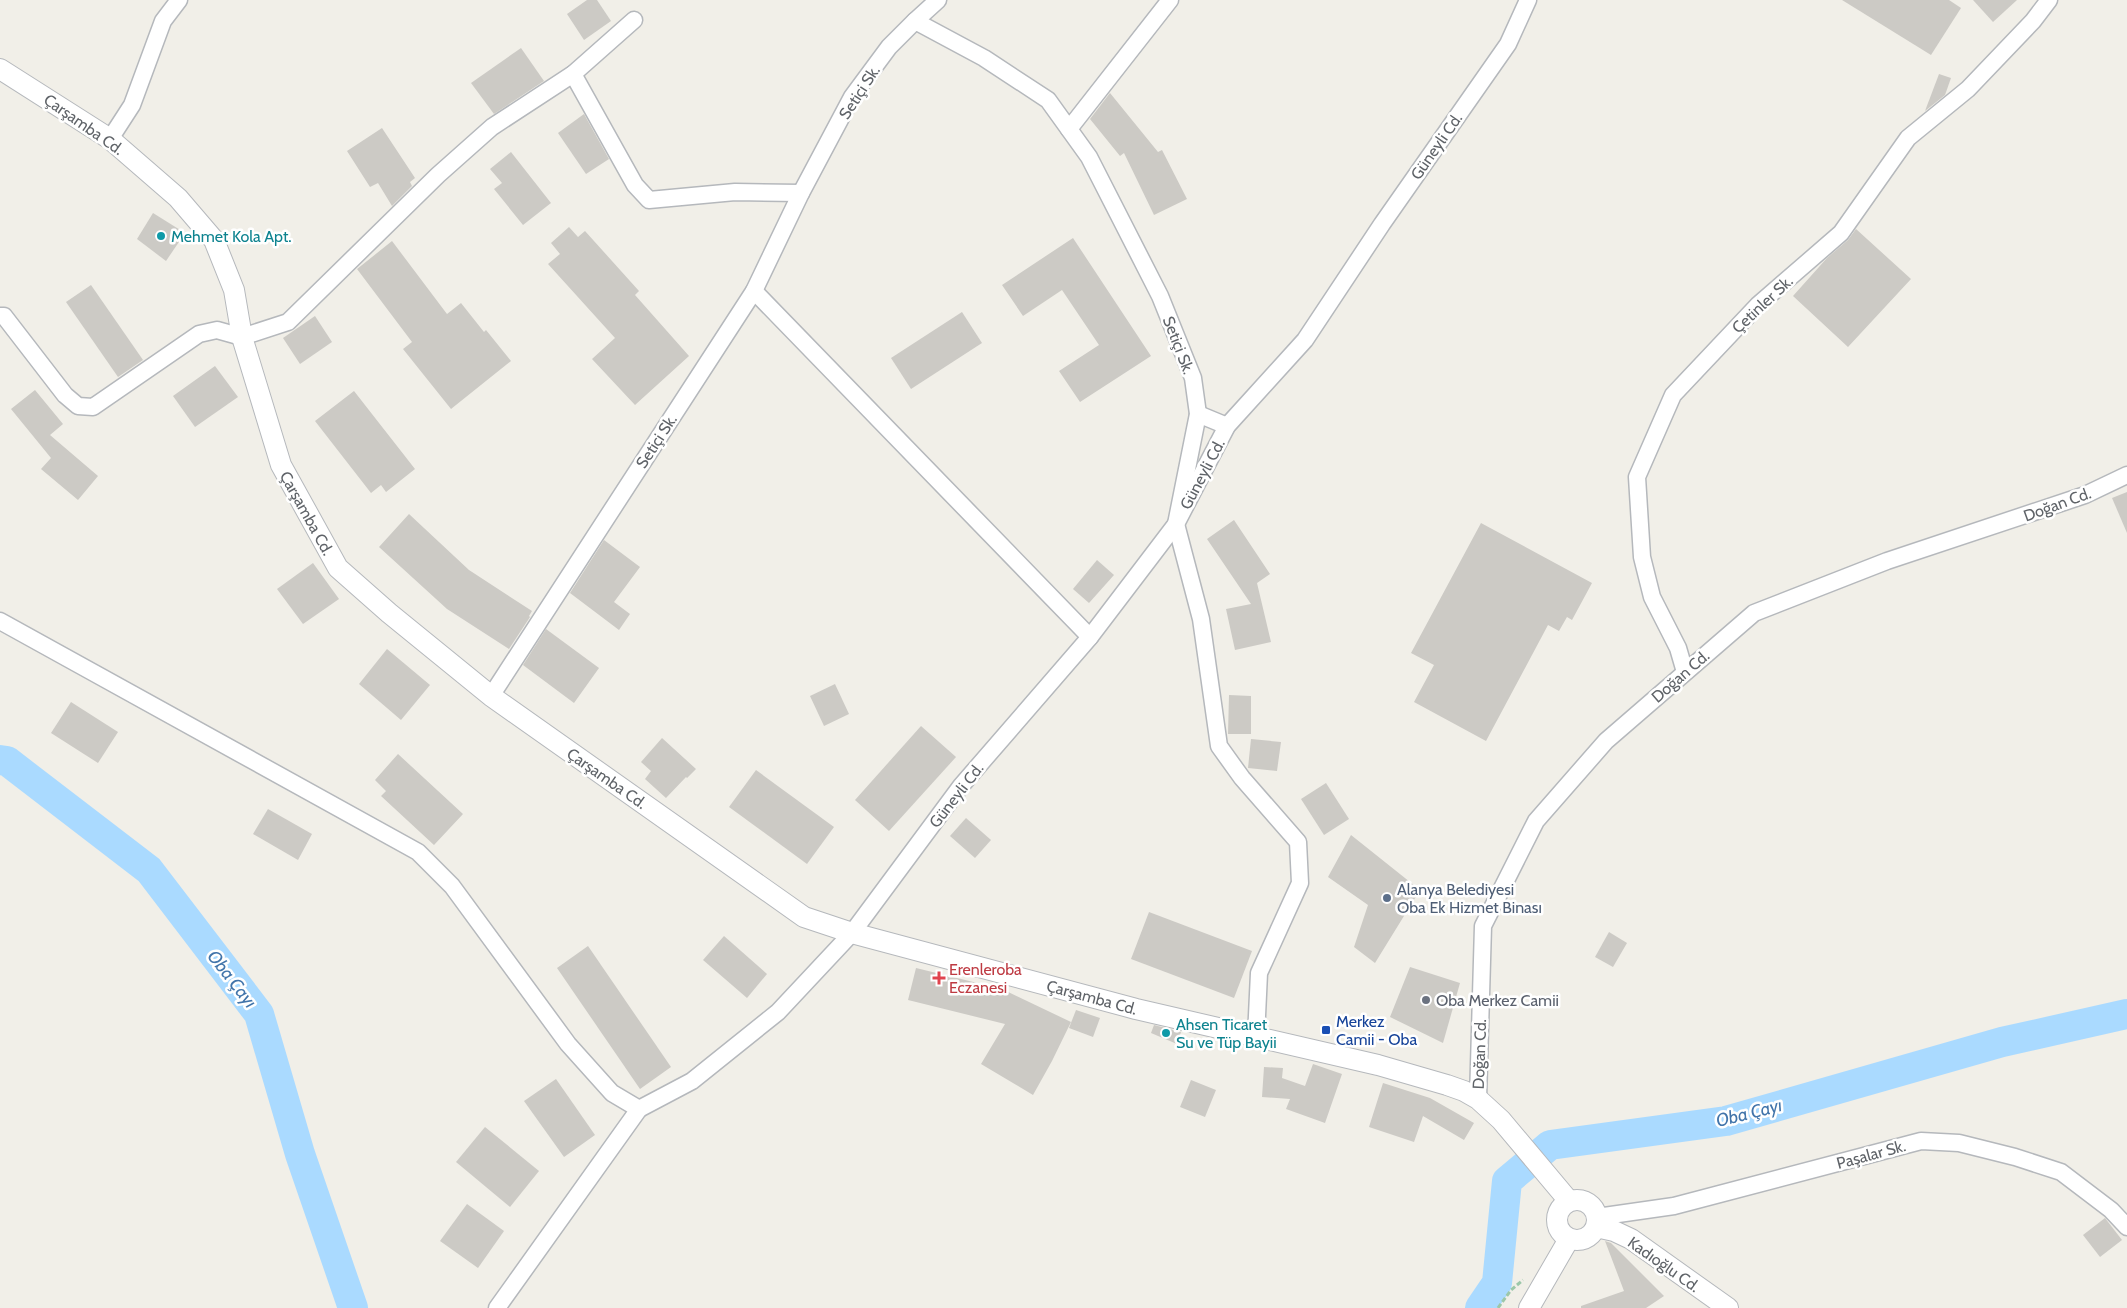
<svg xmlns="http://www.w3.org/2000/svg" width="2127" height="1308" font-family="Cabin,sans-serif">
<rect width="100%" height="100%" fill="#f1efe8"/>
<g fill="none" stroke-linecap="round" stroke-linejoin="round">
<g stroke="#aadaff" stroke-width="30">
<path d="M0,760L7,761L149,870L259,1014L300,1154L353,1308"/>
<path d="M1480,1308L1497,1283L1507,1181L1550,1145L1726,1121L2002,1042L2127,1014"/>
</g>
</g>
<g fill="#cccac5">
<path d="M587,0H597L611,21L584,40L567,14Z"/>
<path d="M1842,0H1949L1961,8L1931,55Z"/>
<path d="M1973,0H2017L1993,22Z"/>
<path d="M521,48L544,81L494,114L471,83Z"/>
<path d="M1939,74L1951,78L1945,95L1925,111Z"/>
<path d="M1110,93L1158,152L1162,150L1187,199L1154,215L1124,153L1120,156L1090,119Z"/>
<path d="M584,114L609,159L586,174L558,133Z"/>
<path d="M382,128L415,178L410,182L412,186L392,206L378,183L370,187L347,151Z"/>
<path d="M511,152L551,203L523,225L494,189L502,183L490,169Z"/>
<path d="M153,213L185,233L166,261L137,239Z"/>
<path d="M569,227L578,237L585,231L639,291L635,295L689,356L635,405L592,359L615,338L548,264L560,254L551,243Z"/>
<path d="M1856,229L1911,279L1848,347L1793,296L1827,258L1848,240Z"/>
<path d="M1073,238L1151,356L1080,402L1059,371L1099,345L1062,290L1023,316L1002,285Z"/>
<path d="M392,241L447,314L461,303L484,332L486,330L511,361L451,409L403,349L412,342L357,269Z"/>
<path d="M91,285L143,360L118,377L66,302Z"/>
<path d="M962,312L982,343L911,389L891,358Z"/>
<path d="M315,316L332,342L300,364L283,338Z"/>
<path d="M215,366L238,397L195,427L173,396Z"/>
<path d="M35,390L63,424L50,435L98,476L78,500L41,469L51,458L11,409Z"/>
<path d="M354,391L415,469L386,492L381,485L371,493L315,421Z"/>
<path d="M2127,492V533L2112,498Z"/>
<path d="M409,514L469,570L532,611L529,616L530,617L509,649L447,609L379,547Z"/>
<path d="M1234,520L1270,574L1257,583L1271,642L1235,650L1226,609L1251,604L1207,539Z"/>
<path d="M1481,523L1592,583L1572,620L1567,617L1559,631L1548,625L1486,741L1414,702L1434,665L1411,653Z"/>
<path d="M604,540L640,567L614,602L630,614L619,630L570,593Z"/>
<path d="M1097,560L1114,575L1089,603L1073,589Z"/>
<path d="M313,563L339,599L303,624L277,589Z"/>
<path d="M546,629L599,668L574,703L523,665Z"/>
<path d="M387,649L430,685L401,720L359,684Z"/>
<path d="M835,684L849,714L824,726L810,696Z"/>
<path d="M1229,695L1251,696V734H1228Z"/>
<path d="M71,702L118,732L98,763L51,733Z"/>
<path d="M921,726L956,757L889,831L855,800Z"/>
<path d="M662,738L696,769L687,778L686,777L666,798L645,779L651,771L641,762Z"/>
<path d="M1251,739L1281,742L1277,771L1248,768Z"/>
<path d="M398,754L463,814L434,845L381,796L386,791L375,780Z"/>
<path d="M756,770L834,827L807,864L729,807Z"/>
<path d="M1326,783L1349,819L1324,835L1301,799Z"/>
<path d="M268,809L312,834L298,860L253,834Z"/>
<path d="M966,818L991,840L975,858L950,836Z"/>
<path d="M1351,835L1420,890L1375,963L1354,947L1368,905L1328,877Z"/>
<path d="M1149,912L1252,951L1234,998L1131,959Z"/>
<path d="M1609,932L1627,943L1613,967L1595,957Z"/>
<path d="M724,936L767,974L747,998L703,960Z"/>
<path d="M588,946L671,1067L640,1089L557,968Z"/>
<path d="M1410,967L1460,983L1443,1043L1390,1017Z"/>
<path d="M916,968L1002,989L1071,1022L1052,1061L1033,1095L981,1064L1005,1024L908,1000Z"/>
<path d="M1076,1010L1100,1018L1093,1037L1069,1028Z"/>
<path d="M1154,1025L1181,1032L1177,1044L1151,1033Z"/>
<path d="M1313,1064L1342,1074L1325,1123L1286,1109L1290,1099L1262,1097L1264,1067L1283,1068L1282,1078L1305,1086Z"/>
<path d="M556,1079L595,1135L564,1157L524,1101Z"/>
<path d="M1191,1080L1216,1090L1205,1117L1180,1107Z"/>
<path d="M1383,1083L1430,1098L1474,1123L1464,1140L1423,1116L1414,1142L1369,1127Z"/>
<path d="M485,1127L539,1171L510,1207L456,1162Z"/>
<path d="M467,1204L504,1231L478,1268L440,1241Z"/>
<path d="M2105,1218L2122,1240L2100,1257L2083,1235Z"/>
<path d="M1605,1241L1611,1243L1664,1296L1646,1308H1581V1306L1624,1291Z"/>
</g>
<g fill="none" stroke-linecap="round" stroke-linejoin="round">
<defs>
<g id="minor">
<path d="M915,21L938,0"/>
<path d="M573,74L635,185L649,200L735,192L801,193"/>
<path d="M1069,129L1170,0"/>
<path d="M110,139L132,105L163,21L179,0"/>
<path d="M754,291L1090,637"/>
<path d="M0,316H4L65,395L78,406L93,407L199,334L217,330L242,337L288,322L438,175L492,127L573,74L634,20"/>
<path d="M1198,414L1227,426"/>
<path d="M0,621L418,852L452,886L568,1044L612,1093L639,1109L692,1081L778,1012L852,933L961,786L1090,637L1176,524L1227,426L1305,340L1382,224L1508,44L1528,0"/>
<path d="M1685,672L1678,648L1652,597L1642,557L1637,477L1673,395L1758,305L1841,233L1908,138L1968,89L2033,21L2049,0"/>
<path d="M491,696L754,291L801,193L852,97L889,47L915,21L984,58L1048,100L1089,157L1160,296L1193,378L1198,414L1176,524L1201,619L1219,746L1242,778L1298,842L1300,883L1259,973L1256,1037"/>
<path d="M1478,1099L1483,926L1536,821L1606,741L1754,613L1887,561L2085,495L2127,475"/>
<path d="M1597,1217L1674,1206L1921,1141L1959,1143L2015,1157L2061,1172L2111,1210L2127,1227"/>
<path d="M497,1308L639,1109"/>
</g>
<g id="tertiary">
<path d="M0,69L110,139L178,198L214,240L234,290L242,337L281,465L338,568L389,613L491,696L804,917L852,933L1136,1009L1378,1065L1447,1085L1464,1091L1478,1099L1501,1120L1569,1201"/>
<circle cx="1577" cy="1220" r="20"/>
<path d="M1596,1227L1614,1231L1631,1239L1728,1308"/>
<path d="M1529,1308L1569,1239"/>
</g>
</defs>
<use href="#minor" stroke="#b5b8bc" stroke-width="19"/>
<use href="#tertiary" stroke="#b5b8bc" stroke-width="22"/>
<path stroke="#9cc7a9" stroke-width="3" stroke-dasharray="5 2.5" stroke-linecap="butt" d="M1498,1308L1511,1290L1523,1280"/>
<use href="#minor" stroke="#fff" stroke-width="16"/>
<use href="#tertiary" stroke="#fff" stroke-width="20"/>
</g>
<g fill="#0f9aa8" stroke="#fff" stroke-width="2">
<circle cx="161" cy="236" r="5"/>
<circle cx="1166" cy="1033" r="5"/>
</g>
<circle fill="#5c6f8a" stroke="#fff" stroke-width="2" cx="1387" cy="898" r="5"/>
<path fill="#e0444e" stroke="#fff" stroke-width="2" d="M936.5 970.5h5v5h5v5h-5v5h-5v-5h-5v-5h5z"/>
<circle fill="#6b7280" stroke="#fff" stroke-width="2" cx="1426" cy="1000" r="5"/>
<rect fill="#1a4fb4" stroke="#fff" stroke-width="2" x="1321" y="1025" width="10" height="10" rx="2.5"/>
<g text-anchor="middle" stroke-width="5" stroke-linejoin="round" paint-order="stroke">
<g font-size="16" fill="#5f6368" stroke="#fff">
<text transform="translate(859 92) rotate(-57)" y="6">Setiçi Sk.</text>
<text transform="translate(84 124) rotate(35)" y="6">Çarşamba Cd.</text>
<text transform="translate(1436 146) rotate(-55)" y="6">Güneyli Cd.</text>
<text transform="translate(1762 304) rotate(-43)" y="6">Çetinler Sk.</text>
<text transform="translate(1179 345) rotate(69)" y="6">Setiçi Sk.</text>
<text transform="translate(656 441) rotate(-57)" y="6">Setiçi Sk.</text>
<text transform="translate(1202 474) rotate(-62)" y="6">Güneyli Cd.</text>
<text transform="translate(2057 504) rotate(-20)" y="6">Doğan Cd.</text>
<text transform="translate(307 513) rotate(61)" y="6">Çarşamba Cd.</text>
<text transform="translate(1680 676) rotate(-41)" y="6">Doğan Cd.</text>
<text transform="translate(607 778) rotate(35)" y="6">Çarşamba Cd.</text>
<text transform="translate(956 795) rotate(-52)" y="6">Güneyli Cd.</text>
<text transform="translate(1092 997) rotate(15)" y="6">Çarşamba Cd.</text>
<text transform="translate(1479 1054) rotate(-88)" y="6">Doğan Cd.</text>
<text transform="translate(1871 1154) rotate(-15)" y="6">Paşalar Sk.</text>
<text transform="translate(1664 1264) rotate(35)" y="6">Kadıoğlu Cd.</text>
</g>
<g font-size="16" fill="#0d838f" stroke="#fff" text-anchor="start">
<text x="171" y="242">Mehmet Kola Apt.</text>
<text x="1176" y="1030">Ahsen Ticaret<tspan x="1176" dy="18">Su ve Tüp Bayii</tspan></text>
</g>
<g font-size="16" fill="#4e5e75" stroke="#fff" text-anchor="start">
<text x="1397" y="895">Alanya Belediyesi<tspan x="1397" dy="18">Oba Ek Hizmet Binası</tspan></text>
</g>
<g font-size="16" fill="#be3a42" stroke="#fff" text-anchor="start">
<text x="949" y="975">Erenleroba<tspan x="949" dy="18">Eczanesi</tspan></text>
</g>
<g font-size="16" fill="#5b616d" stroke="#fff" text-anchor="start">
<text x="1436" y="1006">Oba Merkez Camii</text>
</g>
<g font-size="16" fill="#164399" stroke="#fff" text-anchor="start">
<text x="1336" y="1027">Merkez<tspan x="1336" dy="18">Camii - Oba</tspan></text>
</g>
<g font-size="18" font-style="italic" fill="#4174aa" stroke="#fff">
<text transform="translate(232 979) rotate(52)" y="6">Oba Çayı</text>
<text transform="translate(1749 1113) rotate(-14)" y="6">Oba Çayı</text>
</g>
</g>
</svg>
